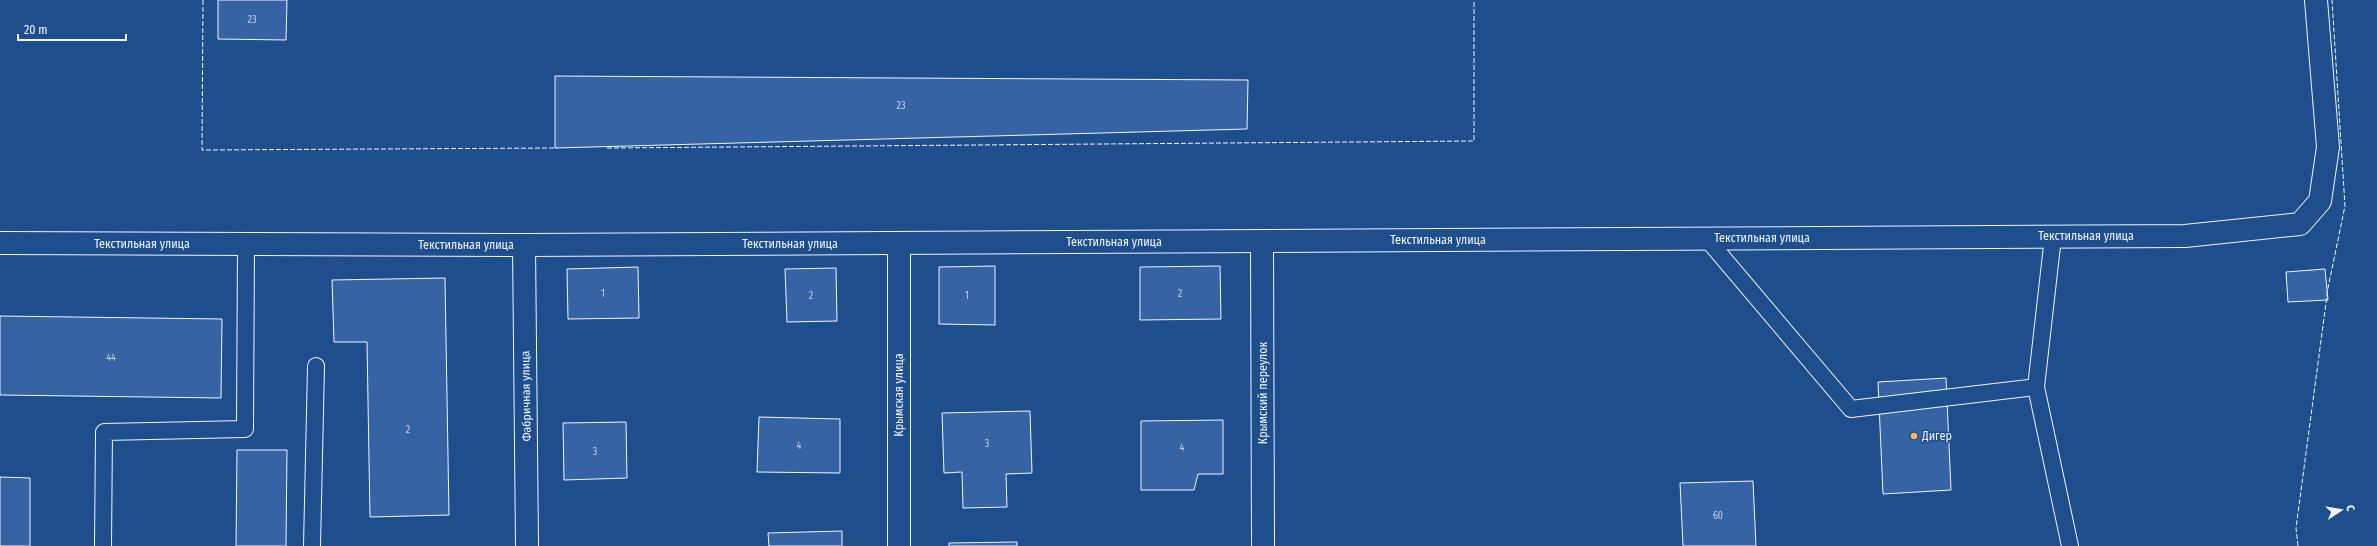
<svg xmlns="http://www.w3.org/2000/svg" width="2377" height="546" font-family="'Fira Sans Condensed',sans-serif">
<rect width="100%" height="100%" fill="#1f4e8c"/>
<g fill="#3563a3" stroke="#f2f6ff">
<path d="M218,0H287L286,40L218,39Z"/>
<path d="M555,76L1248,80L1247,129L555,148Z"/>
<path d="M995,266V325L939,324V267Z"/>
<path d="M1220,266L1221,319L1140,320V267Z"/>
<path d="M638,267L639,318L568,319L567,269Z"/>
<path d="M836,268L837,321L787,322L785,269Z"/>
<path d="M2325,269L2328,300L2288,302L2286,272Z"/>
<path d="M445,278L449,515L370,517L367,342H334L332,280Z"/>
<path d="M0,316L222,319L221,398L0,395Z"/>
<path d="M1946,378L1951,490L1883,494L1878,382Z"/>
<path d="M1030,411L1032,473L1006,474L1007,507L963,508L962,472L944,473L942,413Z"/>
<path d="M759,417L840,419V473L757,472Z"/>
<path d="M1223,420V474H1198L1194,490H1141V421Z"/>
<path d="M626,422L627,478L564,480L563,423Z"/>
<path d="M237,450H287L286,546H236Z"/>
<path d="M0,477L30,478V546H0Z"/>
<path d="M1753,481L1756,546H1683L1680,483Z"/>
<path d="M842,531V546H769L768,533Z"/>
<path d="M1017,542V546H949V543Z"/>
</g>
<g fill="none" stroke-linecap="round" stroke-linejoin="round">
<defs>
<g id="service">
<path d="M1707,239L1851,409L2036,387L2053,237"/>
<path d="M2036,387L2070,546"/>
<path d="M103,546L104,432L245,429L246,244"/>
<path d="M312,546L316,366"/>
</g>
<g id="minor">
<path d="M1262,241L1263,546"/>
<path d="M899,546V243"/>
</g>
<path id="tertiary" d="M524,245L2185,236L2300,224L2320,201L2328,147L2316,0"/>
<path id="secondary" d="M0,243L524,245L527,546"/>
</defs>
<use href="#service" stroke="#f2f6ff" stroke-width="18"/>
<use href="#minor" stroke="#f2f6ff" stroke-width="24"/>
<use href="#tertiary" stroke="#f2f6ff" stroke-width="24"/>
<use href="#secondary" stroke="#f2f6ff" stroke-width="24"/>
<use href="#service" stroke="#1f4e8c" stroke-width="16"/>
<use href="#minor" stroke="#1f4e8c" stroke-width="22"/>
<use href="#tertiary" stroke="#1f4e8c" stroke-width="22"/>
<use href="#secondary" stroke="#1f4e8c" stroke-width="22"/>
<g stroke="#f2f6ff" stroke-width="1" stroke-dasharray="5 2" stroke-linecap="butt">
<path d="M203,0L202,150L557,148"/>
<path d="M607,148L1474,141V0"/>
<path d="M2298,546L2296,528L2328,288L2345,206L2332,0"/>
</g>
</g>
<circle fill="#ffb74d" stroke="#1f4e8c" stroke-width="1.5" cx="1914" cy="436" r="4"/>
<g text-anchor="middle" stroke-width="3" stroke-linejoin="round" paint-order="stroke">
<g font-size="10" fill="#c3d1e8">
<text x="252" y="23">23</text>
<text x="901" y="109">23</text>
<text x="603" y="297">1</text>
<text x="1180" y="297">2</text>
<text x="811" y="299">2</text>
<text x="967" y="299">1</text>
<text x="111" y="361">44</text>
<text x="408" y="433">2</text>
<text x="987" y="447">3</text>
<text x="799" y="449">4</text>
<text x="1182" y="451">4</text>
<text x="595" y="455">3</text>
<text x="1718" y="519">60</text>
</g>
<g font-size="12" fill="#f2f6ff" stroke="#1f4e8c">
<text x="2086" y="240">Текстильная улица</text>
<text x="1762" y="242">Текстильная улица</text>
<text x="1438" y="244">Текстильная улица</text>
<text x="1114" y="246">Текстильная улица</text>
<text x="142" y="248">Текстильная улица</text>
<text x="790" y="248">Текстильная улица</text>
<text x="466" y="249">Текстильная улица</text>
<text transform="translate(1263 393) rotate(-90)" y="4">Крымский переулок</text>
<text transform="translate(899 395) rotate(-90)" y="4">Крымская улица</text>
<text transform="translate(526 396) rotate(-91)" y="4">Фабричная улица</text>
</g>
<g font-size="12" fill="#f2f6ff" stroke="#1f4e8c" text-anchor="start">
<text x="1922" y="440">Дигер</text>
</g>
</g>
<g transform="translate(2341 510) rotate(78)" stroke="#1f4e8c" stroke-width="3" paint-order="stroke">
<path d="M0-3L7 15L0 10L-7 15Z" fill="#f2f6ff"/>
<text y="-6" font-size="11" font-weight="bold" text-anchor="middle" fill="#f2f6ff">С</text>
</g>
<path d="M18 34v6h108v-6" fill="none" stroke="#f2f6ff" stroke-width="2"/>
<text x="24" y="34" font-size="12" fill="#f2f6ff" stroke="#1f4e8c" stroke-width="3" paint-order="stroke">20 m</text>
</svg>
